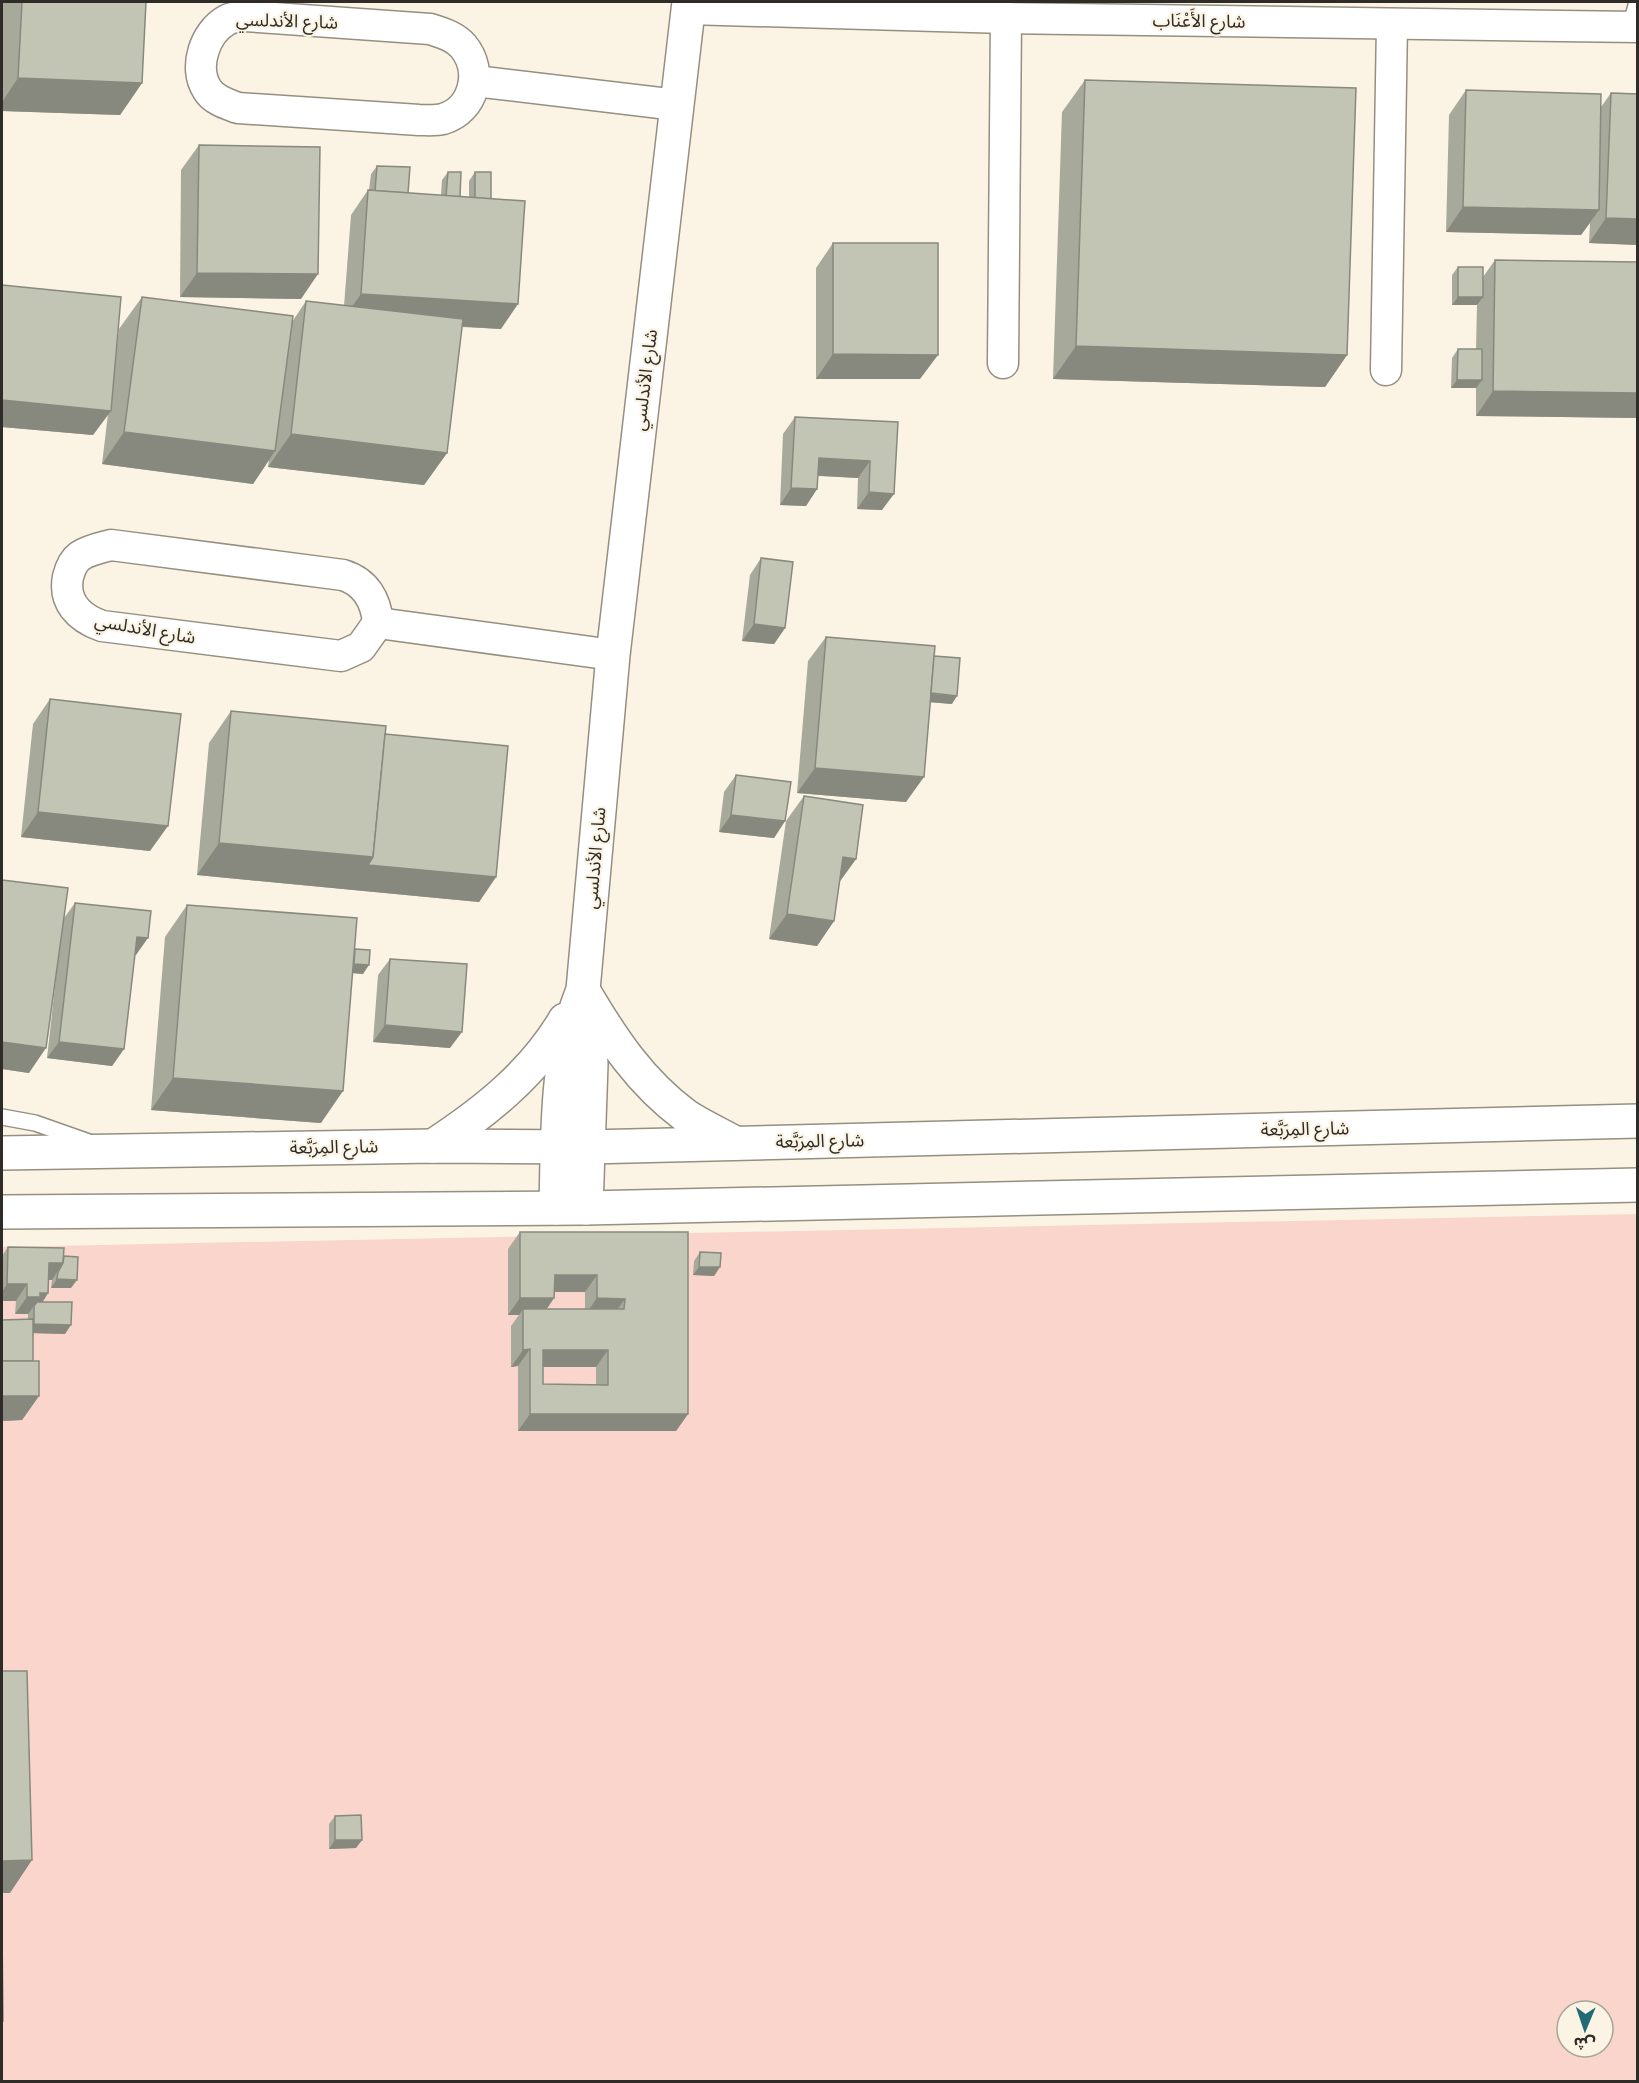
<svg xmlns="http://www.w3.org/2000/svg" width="1639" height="2083" font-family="Mulish,'Noto Sans Arabic',sans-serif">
<rect width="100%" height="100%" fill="#fbf4e5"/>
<path fill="#f9d5cb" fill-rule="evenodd" d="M1637,1214V2081H2V1247ZM1567,2011H1603V2047H1567Z"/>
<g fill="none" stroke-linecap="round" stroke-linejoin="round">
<defs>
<g id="lane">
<path d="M1630,27L1637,2"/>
<path d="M2,1117L35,1123L89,1142"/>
</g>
<g id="street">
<path d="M688,9L1006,18L1638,27"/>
<path d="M245,16L430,29C442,33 454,36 463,46C484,71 474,110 443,119C435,121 426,120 419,120L238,108C227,104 213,100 207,89C193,67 205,32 227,20C232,17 239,17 245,16Z"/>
<path d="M475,81L677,105"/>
<path d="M1003,363L1006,18"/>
<path d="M1386,370L1392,24"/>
<path d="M111,545L343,575C366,582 376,600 378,623L361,647L341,656L102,626C79,618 63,602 68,577C70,569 73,561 80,556C89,550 100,548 111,545Z"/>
<path d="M378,623L613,655"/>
</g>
<g id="secondary">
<path d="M583,990C611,1038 640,1082 686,1116C701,1126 719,1134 735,1143"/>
<path d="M433,1146C485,1112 533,1074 565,1020"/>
<path d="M2,1153L433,1146L588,1147L1638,1121"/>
<path d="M556,1208C558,1134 555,1059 583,990L613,655L689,2"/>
<path d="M586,1208L591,1064L587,1006"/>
<path d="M2,1212L586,1208L1638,1185"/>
</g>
</defs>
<use href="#lane" stroke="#958f81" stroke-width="18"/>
<use href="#street" stroke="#958f81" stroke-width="33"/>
<use href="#secondary" stroke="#958f81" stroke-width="36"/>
<use href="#lane" stroke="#fff" stroke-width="15"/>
<use href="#street" stroke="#fff" stroke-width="30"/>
<use href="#secondary" stroke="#fff" stroke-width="33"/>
</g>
<g fill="#a7a99b" fill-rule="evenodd">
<path d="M2,2H146L142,83L120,115L2,111Z"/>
<path d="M1085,80L1347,355L1325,387L1053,379L1062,112Z"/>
<path d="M1466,90L1601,107L1611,93L1638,245L1589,243L1590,223L1581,235L1446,232L1449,115Z"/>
<path d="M199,145L301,299L180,297L181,170Z"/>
<path d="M377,166L408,193L441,195L442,180L448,172L460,197H469V181L475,172L491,199L501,329L462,327L447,453L424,485L268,467L269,460L253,484L102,464L108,414L93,435L2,427V285L116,354L119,329L142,297L292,322L306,301L344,306L351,215L368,190H369L371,174Z"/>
<path d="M833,243L920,379H816V268Z"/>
<path d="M1495,260L1638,262V418L1476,416V388H1451L1452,358L1458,349H1476L1477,305H1452V275L1458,267L1483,277Z"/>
<path d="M795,417L898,422L882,510L857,509L858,478L818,476L817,489L806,506L780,505L783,434Z"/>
<path d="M761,558L785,628L774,644L742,641L750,575Z"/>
<path d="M826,637L934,656L952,704L930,702L906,802L797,793L808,661Z"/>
<path d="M50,699L150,851L21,837L33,724Z"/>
<path d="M231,711L385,734L496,877L479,902L197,875L209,743Z"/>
<path d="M736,775L785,821L774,838L719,832L724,792Z"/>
<path d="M804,796L856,859L840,881L834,921L817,946L769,939L786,821Z"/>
<path d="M2,880L64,918L75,903L136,955H135L124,1049L112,1066L47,1058L59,951L29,1073L2,1069Z"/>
<path d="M187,905L355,949L363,974L353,973L321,1123L151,1110L165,937Z"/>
<path d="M390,959L450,1048L373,1042L378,975Z"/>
<path d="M520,1232H688V1414L676,1431H518V1366L511,1367V1326L519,1315H508V1249ZM555,1292H585V1309H546ZM543,1367H596V1385L543,1384Z"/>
<path d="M8,1247L64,1256L71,1288H51L52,1280H49L48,1293L43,1302L65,1334L33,1333V1361L39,1396L22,1420L2,1421V1320L28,1319V1314H15L16,1301H2V1256Z"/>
<path d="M700,1252L720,1267L714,1276L693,1275L694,1261Z"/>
<path d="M335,1816L362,1840L356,1848L329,1849V1824Z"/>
</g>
<g fill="#88897e">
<path d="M18,78L142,83L120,115L2,111V102Z"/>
<path d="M1463,207L1599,210L1581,235L1446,232Z"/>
<path d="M1606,218L1638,219V245L1589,243Z"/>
<path d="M197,273L318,274L301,299L180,297Z"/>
<path d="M361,294L518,304L501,329L343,319Z"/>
<path d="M1458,297H1483L1477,305H1452Z"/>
<path d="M1076,346L1347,355L1325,387L1053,379Z"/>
<path d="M833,354L938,355L920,379H816Z"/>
<path d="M1457,380H1482L1476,388H1451Z"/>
<path d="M1493,391L1638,393V418L1476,416Z"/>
<path d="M2,400L111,411L93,435L2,427Z"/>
<path d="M124,432L275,451L253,484L102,464Z"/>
<path d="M291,434L447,453L424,485L268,467Z"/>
<path d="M819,458L870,461L858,478L807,475Z"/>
<path d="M791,488L817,489L806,506L780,505Z"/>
<path d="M869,492L894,494L882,510L857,509Z"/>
<path d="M754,624L785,628L774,644L742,641Z"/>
<path d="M921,693L957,696L952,704L915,701Z"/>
<path d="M815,768L924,777L906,802L797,793Z"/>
<path d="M38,812L168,826L150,851L21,837Z"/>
<path d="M731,815L785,821L774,838L719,832Z"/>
<path d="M219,843L373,857L496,877L479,902L197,875Z"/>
<path d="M843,857L856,859L838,884Z"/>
<path d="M787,914L834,921L817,946L769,939Z"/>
<path d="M137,937L148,938L136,955L125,953Z"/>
<path d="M345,964L369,965L363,974L339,972Z"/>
<path d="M385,1025L462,1032L450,1048L373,1042Z"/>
<path d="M2,1042L46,1048L29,1073L2,1069Z"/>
<path d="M59,1042L124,1049L112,1066L47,1058Z"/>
<path d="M173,1078L343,1091L321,1123L151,1110Z"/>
<path d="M49,1263H63L52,1280H37Z"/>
<path d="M699,1267H720L714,1276L693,1275Z"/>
<path d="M555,1275H597L585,1292H543Z"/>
<path d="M57,1279L77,1280L71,1288H51Z"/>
<path d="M7,1284H27L16,1301H2V1292Z"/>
<path d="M40,1293H48L37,1310L34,1306L28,1314H15L27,1297Z"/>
<path d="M520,1298H554L543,1315L523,1309L519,1315H508Z"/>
<path d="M597,1298L625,1299L613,1315H585Z"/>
<path d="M34,1324L71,1325L65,1334L28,1333Z"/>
<path d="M530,1349L518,1366L511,1367L523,1350Z"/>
<path d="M543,1350H608L596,1367H531Z"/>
<path d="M2,1396H39L22,1420L2,1421Z"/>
<path d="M530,1414H688L676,1431H518Z"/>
<path d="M335,1840H362L356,1848L329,1849Z"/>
<path d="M32,1860L10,1893H2V1861Z"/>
</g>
<g fill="#c2c4b4" stroke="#88897e" stroke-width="1.5" fill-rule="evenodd">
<path d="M22,2H146L142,83L18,78Z"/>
<path d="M1085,80L1356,88L1347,355L1076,346Z"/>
<path d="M1466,90L1601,94L1599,210L1463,207Z"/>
<path d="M1611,93L1638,94V219L1606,218Z"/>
<path d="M199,145L320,147L318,274L197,273Z"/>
<path d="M377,166L410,167L408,193L375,191Z"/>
<path d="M448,172H461L460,197L446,196Z"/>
<path d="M475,172H491V199L475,198Z"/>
<path d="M368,190L525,201L518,304L361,294Z"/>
<path d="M833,243H938V355L833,354Z"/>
<path d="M1495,260L1638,262V393L1493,391Z"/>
<rect x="1458" y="267" width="25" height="30"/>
<path d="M2,285L121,297L111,411L2,400Z"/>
<path d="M142,297L293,316L275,451L124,432Z"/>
<path d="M306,301L463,319L447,453L291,434Z"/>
<path d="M1458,349H1482V380H1457Z"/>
<path d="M795,417L898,422L894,494L869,492L870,461L819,458L817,489L791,488Z"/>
<path d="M761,558L793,562L785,628L754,624Z"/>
<path d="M826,637L935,646L924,777L815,768Z"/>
<path d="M934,656L960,658L957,696L931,693Z"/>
<path d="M50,699L181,714L168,826L38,812Z"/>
<path d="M231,711L386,726L373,857L219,843Z"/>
<path d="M385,734L508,746L496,877L368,865L373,857Z"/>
<path d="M736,775L791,782L785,821L731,815Z"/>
<path d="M804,796L863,805L856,859L843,857L834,921L787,914Z"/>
<path d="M2,880L68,888L46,1048L2,1042Z"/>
<path d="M75,903L151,911L148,938L137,937L124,1049L59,1042Z"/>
<path d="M187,905L357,918L343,1091L173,1078Z"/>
<path d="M355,949L370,950L369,965L354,964Z"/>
<path d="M390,959L467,964L462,1032L385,1025Z"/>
<path d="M520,1232H688V1414H530V1349L523,1350V1309H624L625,1299L597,1298V1275H555L554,1298H520ZM543,1350H608V1385L543,1384Z"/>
<path d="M8,1247L64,1248L63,1263H49L48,1293H40V1297H27V1284H7Z"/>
<path d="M700,1252L721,1253L720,1267H699Z"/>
<path d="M64,1256L78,1257L77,1280L57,1279L58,1272L63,1263Z"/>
<path d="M37,1302H72L71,1325L34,1324V1306Z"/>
<path d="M33,1319V1361H2V1320Z"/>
<rect x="2" y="1361" width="37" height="35"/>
<path d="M2,1671H27L32,1860L2,1861Z"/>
<path d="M361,1815L362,1840H335V1816Z"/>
<path d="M2,1929L3,2021H2Z"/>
</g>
<g text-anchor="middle" stroke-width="4.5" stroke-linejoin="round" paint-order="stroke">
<g font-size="18" fill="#2f2c27" stroke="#fbf4e5">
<text transform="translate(287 21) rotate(2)" y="6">شارع الأندلسي</text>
<text transform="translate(1199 21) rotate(1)" y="6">شارع الأَعْنَاب</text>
<text transform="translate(645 380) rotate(-83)" y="6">شارع الأندلسي</text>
<text transform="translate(145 629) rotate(10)" y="6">شارع الأندلسي</text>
<text transform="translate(595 858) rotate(-85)" y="6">شارع الأندلسي</text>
<text transform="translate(1305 1129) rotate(-1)" y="6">شارع المِرَبَّعة</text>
<text transform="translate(820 1141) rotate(-1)" y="6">شارع المِرَبَّعة</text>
<text transform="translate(334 1147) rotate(-1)" y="6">شارع المِرَبَّعة</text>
</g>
</g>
<rect width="1639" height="2083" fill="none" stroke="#2f2c27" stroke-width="6"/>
<g transform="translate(1585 2029) rotate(182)"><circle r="28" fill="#fbf4e5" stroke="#a9a499" stroke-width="1.5"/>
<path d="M0-4.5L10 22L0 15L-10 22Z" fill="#216a76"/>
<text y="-9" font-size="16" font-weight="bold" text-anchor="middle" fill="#2f2c27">ش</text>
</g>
</svg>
